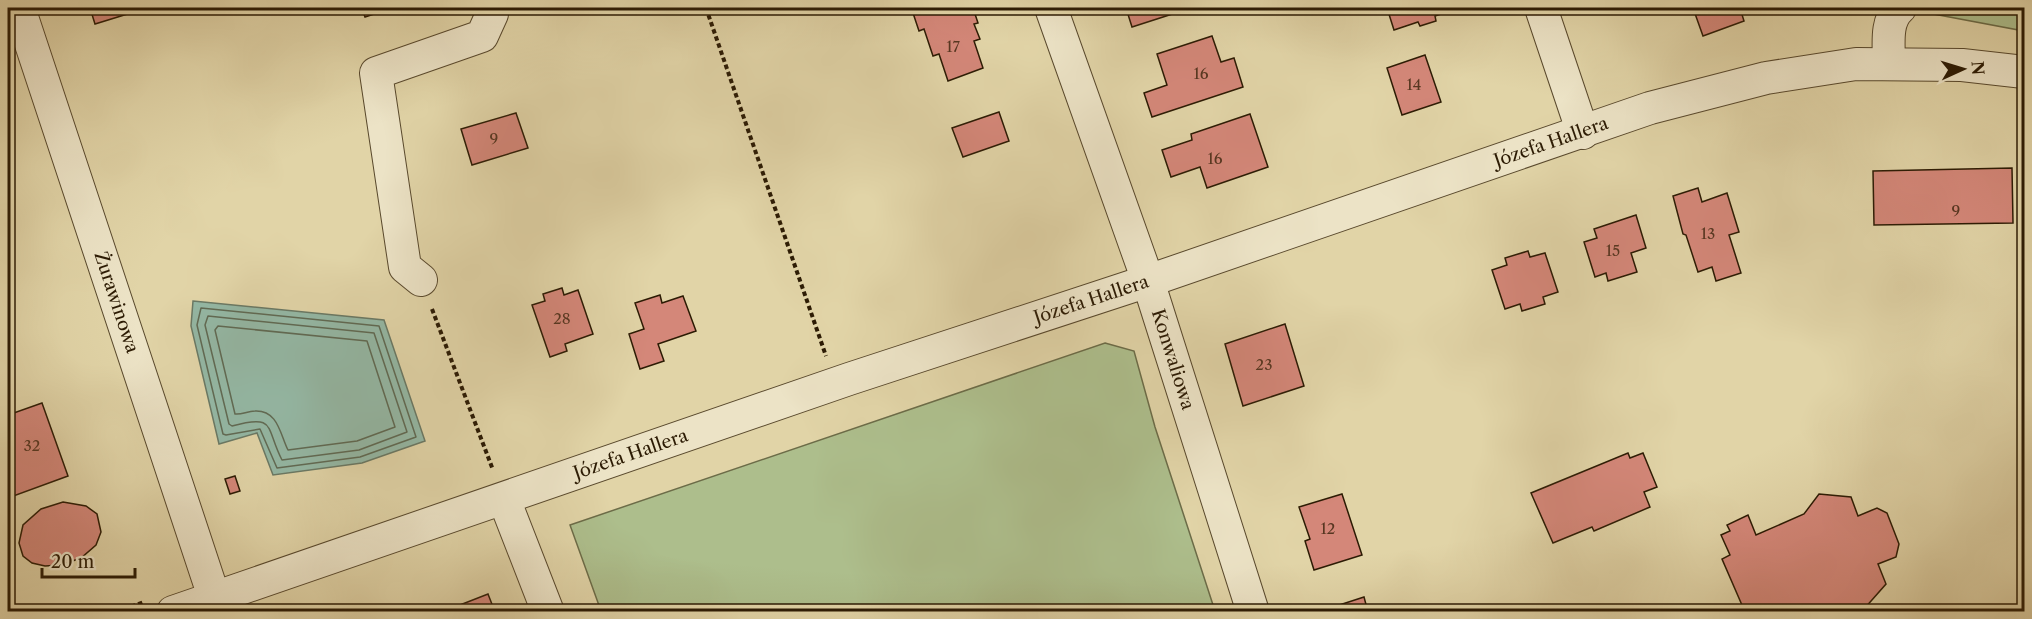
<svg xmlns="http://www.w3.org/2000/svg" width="2032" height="619" font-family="'Libre Caslon Text',serif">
<rect width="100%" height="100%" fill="#e1d4a7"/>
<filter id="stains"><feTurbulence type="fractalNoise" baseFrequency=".00333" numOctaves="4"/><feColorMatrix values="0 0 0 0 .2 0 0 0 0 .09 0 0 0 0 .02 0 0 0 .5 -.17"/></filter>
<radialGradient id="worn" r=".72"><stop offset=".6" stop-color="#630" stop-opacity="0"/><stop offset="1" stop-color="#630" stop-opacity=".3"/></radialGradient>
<g fill="#adbe8c" stroke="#6c6c48" stroke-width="1.5">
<path d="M1944,8H2024V31L1928,13Z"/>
<path d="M1105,343L1134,351L1155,427L1215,611H601L570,525Z"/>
</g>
<path fill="#94b8a5" stroke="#6a7965" stroke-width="1.5" d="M193,301L384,320L425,441L362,463L273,475L257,433L219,444L191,326Z"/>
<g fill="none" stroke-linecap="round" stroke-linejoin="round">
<g stroke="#606a54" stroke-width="1.5">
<path d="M201,308L379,326L416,437L360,457L277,468L260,429L226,435L223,434L197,325Z"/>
<path d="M208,316L374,333L407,432L359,450L282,460C265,427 277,414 232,426L229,424L205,325Z"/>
<path d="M218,326L367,341L395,427L357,441L288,450C280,434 278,410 255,411C247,411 242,415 235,414L215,330Z"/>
</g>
</g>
<g fill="#d48779" stroke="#2c1b04" stroke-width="1.5">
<path d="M90,8H147L95,24Z"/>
<path d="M344,8H392L365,17L362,9L347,14Z"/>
<path d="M920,8H973L978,23L974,24L980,39L974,41L983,68L948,81L939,54L933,56L924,29L919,31L913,13Z"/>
<path d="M1126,8H1191L1132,27Z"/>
<path d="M1387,8H1459L1435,16L1436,21L1420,26L1418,22L1394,30Z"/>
<path d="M1693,8H1740L1744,21L1703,36Z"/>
<path d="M1212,36L1221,62L1234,58L1243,87L1152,117L1144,93L1167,85L1157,54Z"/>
<path d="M1425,55L1441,102L1402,115L1387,68Z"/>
<path d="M999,112L1009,141L963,157L952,128Z"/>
<path d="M516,113L528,148L472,165L461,129Z"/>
<path d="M1250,114L1268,167L1207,188L1200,167L1171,177L1162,150L1192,140L1191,134Z"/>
<path d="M2012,168L2013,223L1874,225L1873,171Z"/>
<path d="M1698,188L1702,202L1727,193L1739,232L1729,235L1741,273L1716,281L1712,267L1698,272L1686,235L1683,234L1673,196Z"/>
<path d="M1636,215L1646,248L1631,253L1637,272L1608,281L1606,273L1595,277L1584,242L1597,238L1594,229Z"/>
<path d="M1528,251L1530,257L1545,253L1558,292L1543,297L1545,304L1522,311L1520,304L1505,309L1492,270L1507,265L1505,258Z"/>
<path d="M562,288L564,295L578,290L593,334L565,344L567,351L550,357L532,305L545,301L543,294Z"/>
<path d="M660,295L662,303L683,296L696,331L658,344L664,361L640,369L629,334L644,329L635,303Z"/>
<path d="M1285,324L1304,386L1243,406L1225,344Z"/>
<path d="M42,403L68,476L8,498V415Z"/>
<path d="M1628,453L1630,458L1643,453L1657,487L1644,492L1650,507L1594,531L1592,527L1553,543L1531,493Z"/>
<path d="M235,476L240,491L230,494L225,479Z"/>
<path d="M1342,494L1362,555L1314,570L1305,541L1310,539L1299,507Z"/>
<path d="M1819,494L1851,497L1858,516L1877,508L1887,513L1899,544L1896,557L1878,564L1886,584L1864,609L1836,607L1825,612H1745L1722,559L1730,555L1721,535L1730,531L1727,525L1748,515L1756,535L1804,514Z"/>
<path d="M63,502L86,506L97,514L101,532L96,545L81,558L61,565L45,566L32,563L23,556L19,543L23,525L41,509Z"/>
<path d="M488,594L495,612H442Z"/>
<path d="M1364,597L1368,612H1331L1330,608Z"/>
</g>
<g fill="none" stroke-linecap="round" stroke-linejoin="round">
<defs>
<g id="minor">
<path id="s1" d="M19,8L219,612"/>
<path id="s2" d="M1051,8L1148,281L1253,612"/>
<path d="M1541,8L1583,133"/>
<path d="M1889,64C1889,45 1885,21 1900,8"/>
<path d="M421,280L405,267L376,73L482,36L492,14"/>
<path d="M504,499L548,612"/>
<path id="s3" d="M173,612L849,379L1148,281L1650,108L1766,78L1856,64L1962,65L2024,72"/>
</g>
</defs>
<use href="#minor" stroke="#59492d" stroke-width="34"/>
<g stroke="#2c1b04" stroke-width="4" stroke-dasharray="4.5 3" stroke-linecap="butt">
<path d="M706,8L826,356"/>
<path d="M432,309L493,470"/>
<path d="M2023,329L2024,321"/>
<path d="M117,612L144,602"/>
</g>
<use href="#minor" stroke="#ece3c6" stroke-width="32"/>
</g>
<g text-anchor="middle" stroke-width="4.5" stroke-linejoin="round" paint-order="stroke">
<g font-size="15" fill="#563621">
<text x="953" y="52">17</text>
<text x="1201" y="79">16</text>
<text x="1414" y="90">14</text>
<text x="494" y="144">9</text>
<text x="1215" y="164">16</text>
<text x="1956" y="216">9</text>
<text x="1708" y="239">13</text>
<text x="1613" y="256">15</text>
<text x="562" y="324">28</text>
<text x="1264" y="370">23</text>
<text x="32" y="451">32</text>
<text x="1328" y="534">12</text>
</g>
<g font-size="18" fill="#2c1b04" stroke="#ece3c6">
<text dy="6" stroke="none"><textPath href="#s3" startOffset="1456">Józefa Hallera</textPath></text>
<text dy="6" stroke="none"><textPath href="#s3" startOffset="970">Józefa Hallera</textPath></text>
<text dy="6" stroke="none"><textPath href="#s1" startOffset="310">Żurawinowa</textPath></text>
<text dy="6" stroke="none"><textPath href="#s2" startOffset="372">Konwaliowa</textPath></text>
<text dy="6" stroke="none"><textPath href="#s3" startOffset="484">Józefa Hallera</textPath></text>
</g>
</g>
<rect width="2032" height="619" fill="none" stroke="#e1d4a7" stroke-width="30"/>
<rect x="9" y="9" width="2014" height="601" fill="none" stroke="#2c1b04" stroke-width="3"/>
<rect x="15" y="15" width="2002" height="589" fill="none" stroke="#2c1b04" stroke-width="1.5"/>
<g transform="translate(1963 69) rotate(86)" stroke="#ece3c6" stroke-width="4.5" paint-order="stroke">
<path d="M0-4.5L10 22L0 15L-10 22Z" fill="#2c1b04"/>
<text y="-9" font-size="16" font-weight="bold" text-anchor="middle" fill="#2c1b04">N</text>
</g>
<path d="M42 568v9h93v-9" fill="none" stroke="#2c1b04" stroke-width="3"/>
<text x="51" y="568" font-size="18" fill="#2c1b04" stroke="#ece3c6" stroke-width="4.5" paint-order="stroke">20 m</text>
<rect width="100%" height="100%" filter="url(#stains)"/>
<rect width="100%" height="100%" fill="url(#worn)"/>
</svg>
